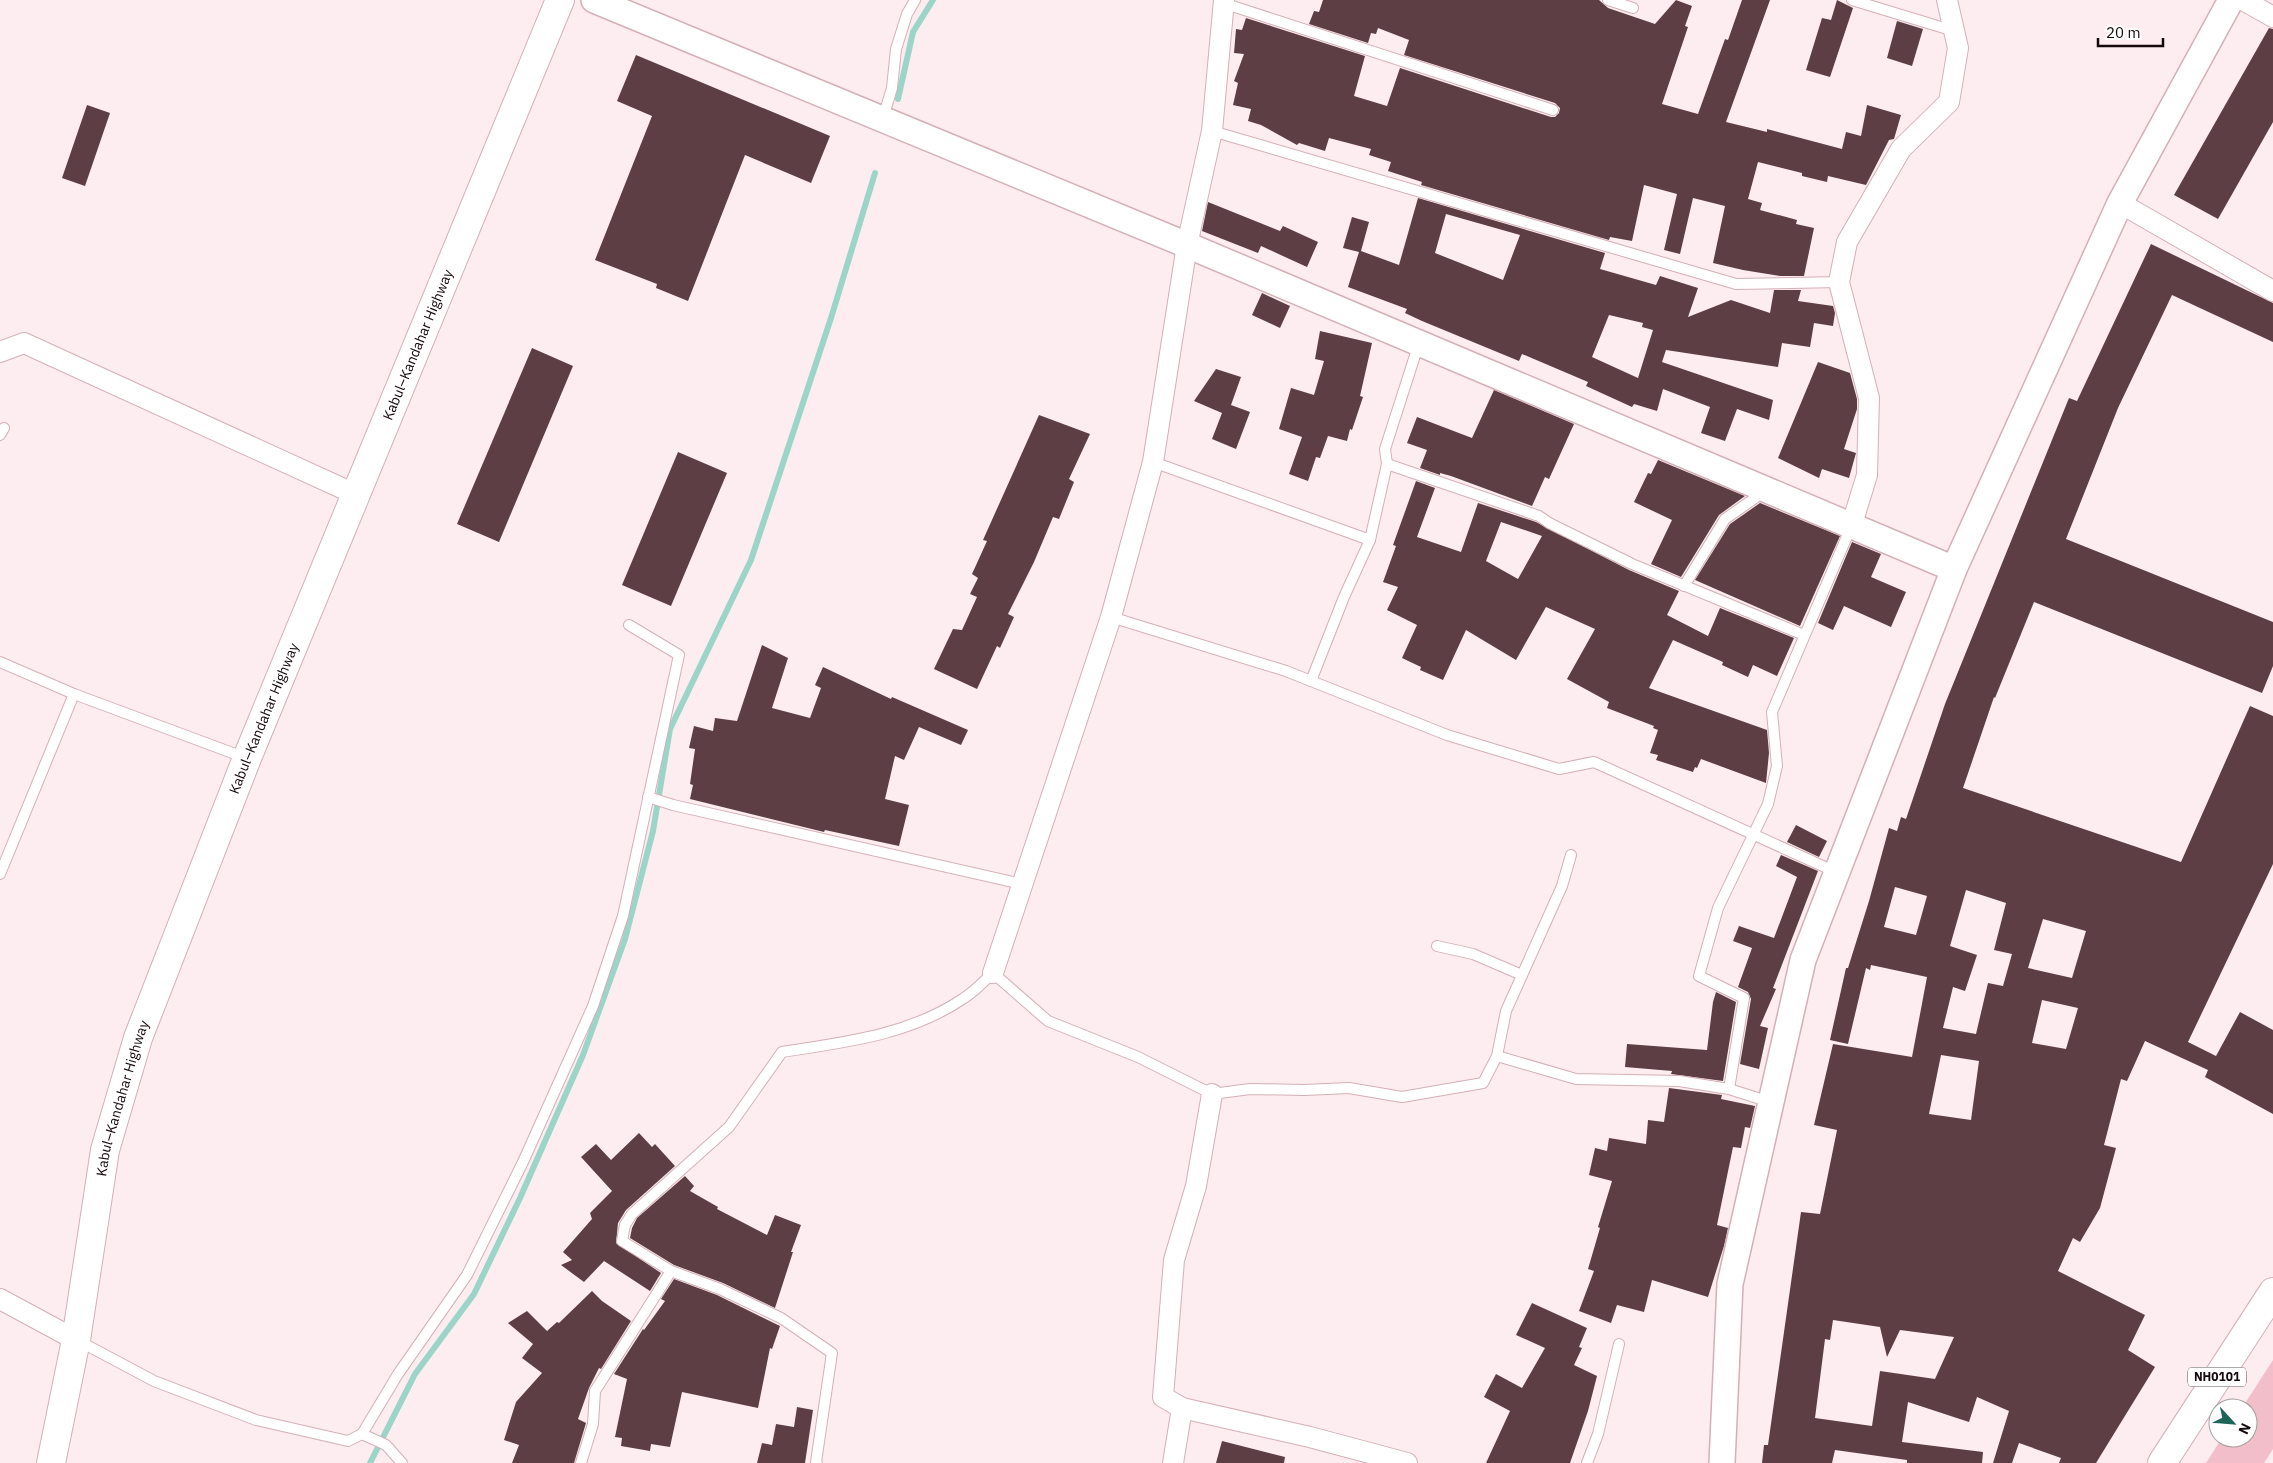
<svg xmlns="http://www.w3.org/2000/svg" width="2273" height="1463" font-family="'IBM Plex Sans',sans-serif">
<rect width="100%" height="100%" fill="#fdedf0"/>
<path fill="#f2bec9" d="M2273,1360V1449L2264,1463H2206L2222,1438H2248V1408H2242Z"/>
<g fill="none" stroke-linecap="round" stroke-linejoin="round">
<g stroke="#9bd5c8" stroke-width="6">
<path d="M898,99L913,32L933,0"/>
<path d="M370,1463L415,1374L474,1294L520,1198L583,1055L625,939L653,831L670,729L751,560L831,318L875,173"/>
</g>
</g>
<g fill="#5d3e45" fill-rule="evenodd">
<path d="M1323,0H1599L1608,8L1655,24L1676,0L1692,6L1685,26L1688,27L1662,104L1698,114L1725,39L1728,40L1742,0H1770L1726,122L1767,132V129L1842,149L1846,132L1861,136L1867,105L1901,115L1894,139L1889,140L1866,185L1828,176L1827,182L1802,176V173L1758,162L1748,199L1762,203L1760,210L1797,220L1796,224L1814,228L1804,276H1780L1743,270L1713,263L1725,206L1693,198L1680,254L1664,250L1677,194L1644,185L1632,241L1610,237L1609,240L1421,185L1422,182L1388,171L1391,162L1369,155L1371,149L1329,138L1325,151L1299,143L1297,145L1261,125L1248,121L1251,109L1233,105L1238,83L1234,81L1244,54L1234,53L1236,29L1242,30L1246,18L1365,56L1354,96L1387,106L1400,68L1551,117H1555L1559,113L1560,108L1555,103L1404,55L1409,40L1378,28L1376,34L1371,33L1368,43L1309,24L1314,11L1319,12Z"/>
<path d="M1837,0L1853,8L1830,77L1806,70L1822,18L1831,20Z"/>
<path d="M1897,21L1923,29L1912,66L1887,58Z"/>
<path d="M2269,28L2273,29V122L2218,219L2174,195Z"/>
<path d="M636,55L830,136L811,183L745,155L688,301L656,288L657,284L595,260L652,116L617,101Z"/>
<path d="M87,105L110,113L85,186L62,178Z"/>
<path d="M1418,198L1605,253L1600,269L1656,285L1660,276L1698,288L1688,317L1731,300L1770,313L1774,290H1801L1798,301L1833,306L1835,313L1833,326L1814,323L1810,347L1782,343L1778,367L1666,350L1662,362L1773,400L1769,420L1737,409L1725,441L1701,433L1710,407L1663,389L1657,411L1634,404L1632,407L1586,386L1588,382L1522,354L1519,361L1422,321L1405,313L1407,309L1348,287L1359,252L1343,248L1352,217L1369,222L1361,251L1399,265ZM1446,214L1520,235L1503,280L1435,253ZM1609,315L1643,323L1642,327L1653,330L1638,378L1592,357Z"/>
<path d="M1208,202L1280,231L1283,226L1318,242L1307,267L1261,246L1258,253L1202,231Z"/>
<path d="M2151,244L2273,303V342L2172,295L2118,408L2066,539L2273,622V666L2262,693L2034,602L1995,698L1994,697L1963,788L2181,862L2250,706L2273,716V864L2188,1042L2216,1056L2240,1012L2273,1030V1114L2205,1077L2208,1070L2145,1041L2127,1081L2121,1079L2104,1145L2116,1148L2100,1208L2080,1242L2073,1238L2058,1271L2145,1315L2128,1350L2155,1367L2096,1463H2059L2061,1458L2019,1443L2012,1463H1993L2009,1411L1977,1397L1969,1422L1908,1402L1902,1442L1983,1452L1982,1463H1907V1460L1835,1450L1832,1463H1762L1764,1445H1768L1801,1212L1820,1214L1837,1130L1814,1125L1833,1044L1912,1057L1927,977L1871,965L1870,970L1866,968L1848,1044L1830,1040L1846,968H1848L1869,901L1889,828L1897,831L1901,817L1906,819L1945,704L2069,398L2077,401ZM1895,887L1927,896L1916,935L1884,927ZM1966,890L2006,903L1994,950L2012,954L2003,986L1988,983L1976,1034L1943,1028L1953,987L1965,991L1977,955L1950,946ZM2043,919L2086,931L2072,978L2028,968ZM2042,1000L2078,1008L2066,1049L2032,1043ZM1941,1055L1979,1061L1971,1120L1929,1114ZM1833,1320L1880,1327L1887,1357L1900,1330L1954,1337L1935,1379L1880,1371L1872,1426L1815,1418L1825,1339L1830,1340Z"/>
<path d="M1262,293L1290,306L1280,328L1252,315Z"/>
<path d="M1320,331L1372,343L1360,396L1363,397L1352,430L1350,429L1347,441L1328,436L1320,458L1316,457L1308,481L1289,474L1302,437L1279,429L1291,388L1314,395L1324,361L1315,359Z"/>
<path d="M532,348L573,366L499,542L457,524Z"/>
<path d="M1818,362L1850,373L1857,399V409L1844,449L1856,453L1849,478L1822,469L1819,478L1778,458Z"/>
<path d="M1216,369L1241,377L1231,405L1250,412L1236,449L1212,439L1222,413L1194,401Z"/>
<path d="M1494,390L1574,424L1549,479L1545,477L1532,506L1451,476L1440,473V475L1420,468L1427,450L1407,443L1417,417L1472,438Z"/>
<path d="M1039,415L1090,434L1069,479L1074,482L1059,519L1053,517L1034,562L1008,614L1014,617L1000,648L997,646L977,689L934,669L953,629L962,630L977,597L970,594L978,578L972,574L987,541L983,540Z"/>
<path d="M678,452L727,473L671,606L622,585Z"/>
<path d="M1658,460L1745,496L1719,515L1681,577L1651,564L1672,520L1634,502L1648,473L1651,474Z"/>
<path d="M1416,481L1435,488L1417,537L1461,552L1478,503L1536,522L1629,570L1679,591L1667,615L1708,636L1720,608L1794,638L1777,676L1753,665L1748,677L1722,665L1723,662L1673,640L1649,688L1767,730L1769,753L1766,783L1701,759L1697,768L1695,767L1693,772L1656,760L1658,755L1650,753L1658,730L1653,728L1654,726L1607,708L1609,702L1567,679L1595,629L1546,607L1516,660L1466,630L1443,680L1420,670L1421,667L1402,658L1417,625L1387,610L1398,587L1383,582L1396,546L1393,545ZM1501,522L1542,536L1518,579L1486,561Z"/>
<path d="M1760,503L1840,536L1800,626L1695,580L1730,524Z"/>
<path d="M1852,542L1881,554L1871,577L1906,592L1891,627L1844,606L1833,630L1818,623Z"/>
<path d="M762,645L788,658L772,708L810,718L821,688L815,685L823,667L891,699L892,697L968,730L961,745L919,727L904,760L895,756L885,799L909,805L899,846L825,830L824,832L690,799L693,785L690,784L695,749L689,748L694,726L713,731L715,718L737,721Z"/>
<path d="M1796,825L1827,841L1819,857L1787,842Z"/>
<path d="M1781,855L1818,871L1773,988L1776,989L1760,1026L1768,1028L1759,1069L1740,1064L1751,999L1748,992L1738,987L1752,948L1733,941L1739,926L1774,938L1797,877L1776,866Z"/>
<path d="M1716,992L1736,1002L1723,1081L1671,1074L1672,1071L1625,1067L1627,1044L1707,1050L1713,1002Z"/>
<path d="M1669,1088L1722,1095L1721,1099L1755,1106L1750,1128L1745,1127L1741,1148L1733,1147L1717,1225L1728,1228L1724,1246L1708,1297L1652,1280L1644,1312L1617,1305L1611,1323L1579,1311L1594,1271L1588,1269L1600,1228L1598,1227L1612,1181L1589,1175L1595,1148L1607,1151L1609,1138L1646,1144L1648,1120L1664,1122Z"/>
<path d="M639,1133L652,1147L655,1144L675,1166L626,1210L618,1223L616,1243L661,1273L650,1291L604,1261L584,1282L561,1265L572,1260L563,1252L592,1219L590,1213L612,1191L581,1157L596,1144L611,1160Z"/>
<path d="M685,1176L694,1186L690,1191L718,1207L717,1209L767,1235L775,1215L801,1225L791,1252H793L775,1308L723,1283L674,1265L630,1238L632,1228L637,1218Z"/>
<path d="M674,1279L717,1295L780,1326L772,1349L770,1348L758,1408L682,1392L670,1447L651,1444L650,1451L621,1446L622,1438L615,1437L627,1379L614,1374L643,1329L644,1330L665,1301L661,1299Z"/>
<path d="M592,1291L602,1301L631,1321L601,1369L599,1368L589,1388L578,1419L586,1423L574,1463H512L519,1445L504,1440L516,1402L542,1373L522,1358L533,1344L508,1323L527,1311L547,1331L557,1322L559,1323Z"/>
<path d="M1532,1303L1587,1328L1579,1347L1582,1348L1574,1365L1597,1376L1588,1411L1570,1463H1486L1510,1411L1484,1397L1496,1374L1522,1388L1545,1348L1516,1335Z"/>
<path d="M797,1407L813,1410L805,1463H757L762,1443L772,1445L776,1424L794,1427Z"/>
<path d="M1222,1441L1285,1457L1284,1463H1216Z"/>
</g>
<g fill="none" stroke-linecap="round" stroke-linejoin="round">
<defs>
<g id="service">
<path d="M1608,0L1633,8"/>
<path d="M1852,0L1954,31"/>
<path d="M1223,3L1553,110"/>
<path d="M883,118L892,88L896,49L907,14L915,0"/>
<path d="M1212,131L1736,284L1839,282"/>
<path d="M0,435L4,428"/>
<path d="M1153,462L1370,540"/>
<path d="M1387,464L1539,516L1549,523L1632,564L1804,635"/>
<path d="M1684,586L1725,519L1765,491"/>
<path d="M1111,617L1286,671L1447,735L1559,769L1594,762L1836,872"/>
<path d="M0,662L74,694L246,758"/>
<path d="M1311,681L1344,597L1370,540L1387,464L1385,449L1419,343"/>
<path d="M648,797L673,805L1022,884"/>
<path d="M0,874L74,694"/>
<path d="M1437,946L1473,954L1522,975"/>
<path d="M1497,1056L1506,1011L1562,886L1571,855"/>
<path d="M1729,1089L1744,998L1699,976L1718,908L1768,804L1777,766L1772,712L1851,527"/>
<path d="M77,1340L154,1381L256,1420L348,1441L362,1434L398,1374L467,1275L523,1162L593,1006L623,916L679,655L629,625"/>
<path d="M362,1434L386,1445L402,1463"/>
<path d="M581,1463L593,1424L595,1391L671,1271"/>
<path d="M817,1463L816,1462L832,1353L781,1318L720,1289L671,1271L622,1241L625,1225L632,1214L729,1127L782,1052C846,1042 910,1035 964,998C975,991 984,981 993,973L1048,1021L1138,1057L1212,1094L1250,1089L1304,1090L1349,1088L1402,1097L1483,1083L1497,1056L1576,1079L1679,1081L1729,1089L1770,1102"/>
<path d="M1587,1463L1598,1434L1619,1344"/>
</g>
<g id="minor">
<path d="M2243,0L2273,17"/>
<path d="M2120,203L2273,291"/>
<path d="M0,352L24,343L357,495"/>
<path d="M1851,527L1867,475L1869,398L1839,282L1847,242L1901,149L1949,102L1958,48L1947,0"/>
<path d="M993,973L1111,617L1153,462L1187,245L1212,131L1224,0"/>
<path d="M1212,1094L1196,1186L1174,1260L1163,1397L1182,1408L1310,1437L1407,1463"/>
<path d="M0,1299L76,1340"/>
<path d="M1173,1463L1182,1408"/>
</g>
<g id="tertiary">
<path d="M594,0L1187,245L1954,569"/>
<path d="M1722,1463L1730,1284L1803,960L1954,569L2120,203L2231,0"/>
</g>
<g id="secondary">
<path id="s1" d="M51,1463L76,1340L105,1150L138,1038L247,758L560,0"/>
</g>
<path id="trunk" d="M2162,1463L2273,1292"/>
</defs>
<use href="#service" stroke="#d5afb7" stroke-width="12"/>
<use href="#minor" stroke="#d5afb7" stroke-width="22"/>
<use href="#tertiary" stroke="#d5afb7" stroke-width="28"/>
<use href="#secondary" stroke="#d5afb7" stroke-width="30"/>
<use href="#trunk" stroke="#d5afb7" stroke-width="30"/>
<use href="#service" stroke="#fff" stroke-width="10"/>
<use href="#minor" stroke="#fff" stroke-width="20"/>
<use href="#tertiary" stroke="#fff" stroke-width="25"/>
<use href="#secondary" stroke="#fff" stroke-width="28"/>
<use href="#trunk" stroke="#fff" stroke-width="28"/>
</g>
<g text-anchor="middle" stroke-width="5" stroke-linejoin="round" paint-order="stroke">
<rect fill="#fff" stroke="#5c5355" stroke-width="1" x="2188" y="1367.5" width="58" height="19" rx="4"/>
<g font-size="12" font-weight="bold" fill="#16090c">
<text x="2217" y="1381">NH0101</text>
</g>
<g font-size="14" fill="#16090c" stroke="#fff">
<text dy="5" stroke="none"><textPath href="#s1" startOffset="1182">Kabul–Kandahar Highway</textPath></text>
<text dy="5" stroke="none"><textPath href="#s1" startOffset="778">Kabul–Kandahar Highway</textPath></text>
<text dy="5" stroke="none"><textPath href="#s1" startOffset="372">Kabul–Kandahar Highway</textPath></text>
</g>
</g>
<g transform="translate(2233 1423) rotate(116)"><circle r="24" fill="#ffffff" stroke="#a29d9e"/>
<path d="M0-4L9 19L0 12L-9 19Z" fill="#1d6559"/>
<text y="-8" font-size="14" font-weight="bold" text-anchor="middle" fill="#16090c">N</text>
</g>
<path d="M2098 38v8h65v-8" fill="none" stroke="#16090c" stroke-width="2.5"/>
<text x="2106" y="38" font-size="15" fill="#16090c" stroke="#ffffff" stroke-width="4" paint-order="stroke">20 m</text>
</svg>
